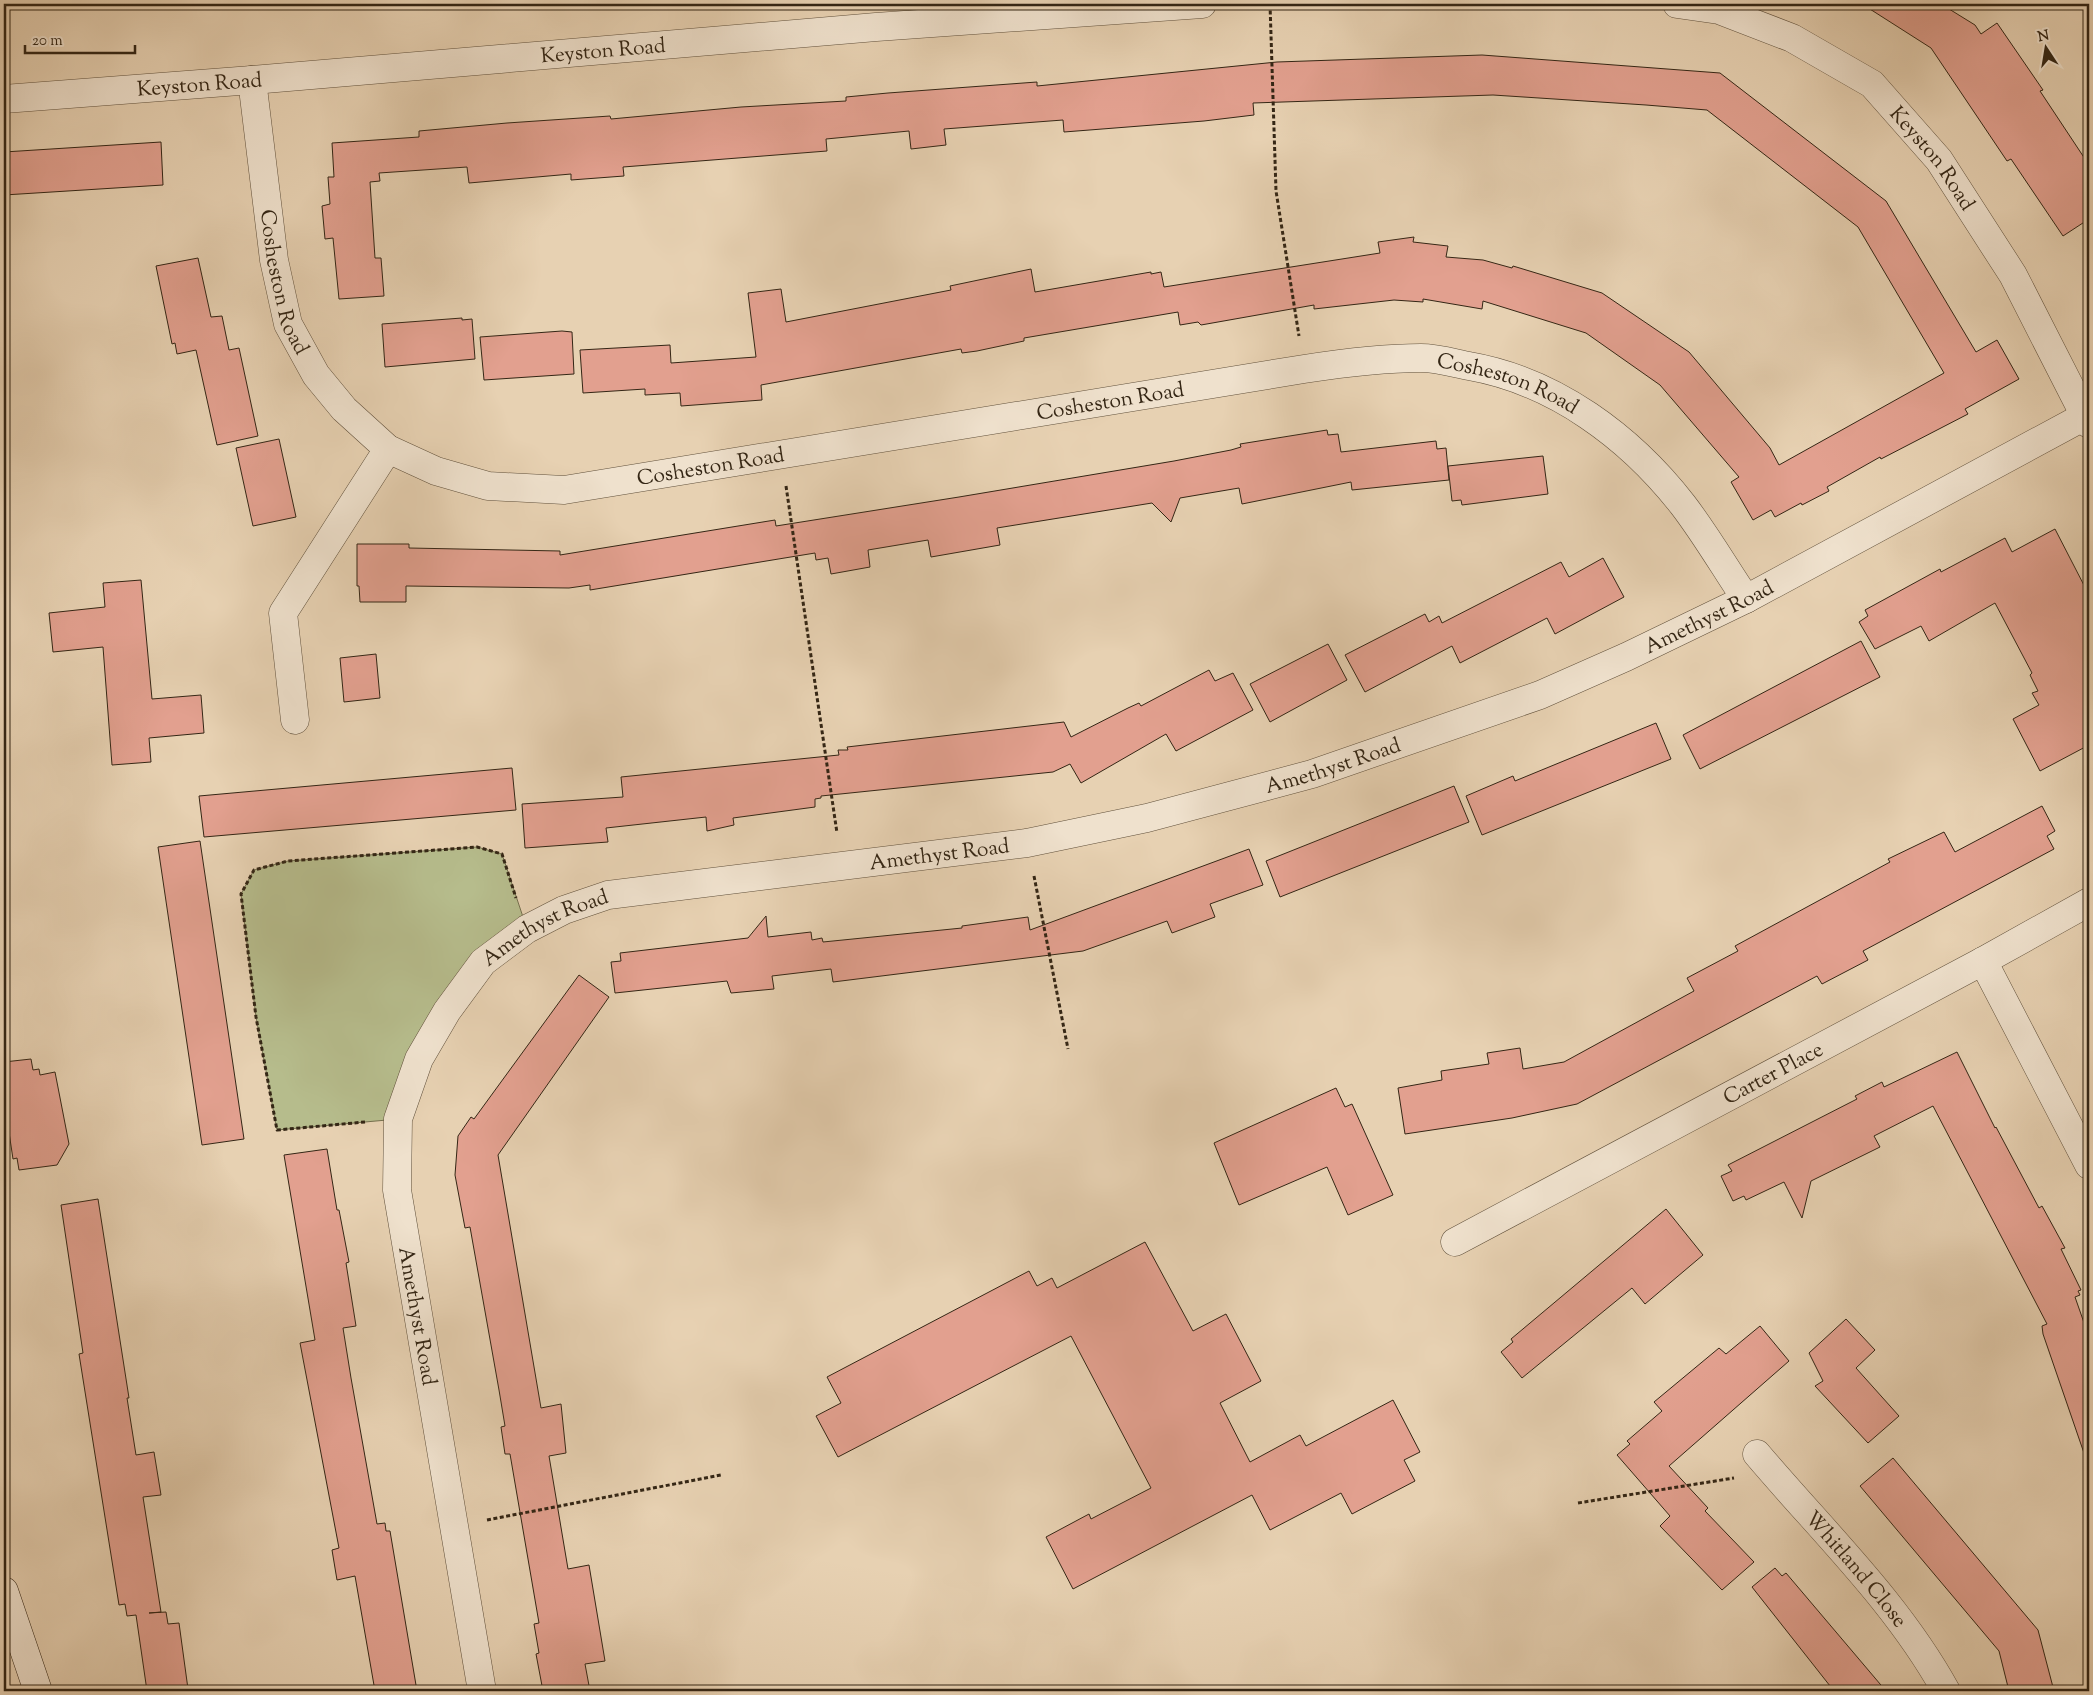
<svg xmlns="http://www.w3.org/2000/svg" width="2093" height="1695" font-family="'Sorts Mill Goudy',serif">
<rect width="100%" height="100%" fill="#e7d1b2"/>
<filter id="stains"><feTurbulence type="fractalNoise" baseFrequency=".004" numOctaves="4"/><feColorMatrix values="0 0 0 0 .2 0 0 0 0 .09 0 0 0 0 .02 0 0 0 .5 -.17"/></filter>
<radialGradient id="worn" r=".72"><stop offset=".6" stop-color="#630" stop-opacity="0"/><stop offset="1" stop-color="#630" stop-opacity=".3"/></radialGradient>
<path fill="#b6bc8c" stroke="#757150" d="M477,847L502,854L527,929L483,962L398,1119L277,1130L256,1017L241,894L254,870L288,861Z"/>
<g fill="#e2a08f" stroke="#342615">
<path d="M1862,4H1941L1975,25L1981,34L1997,23L2043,90L2040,91L2089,165V219L2063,236L2011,159L2007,161L1931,48Z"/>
<path d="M1482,55L1720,73L1886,201L1976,352L1997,340L2019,379L1965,409L1968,414L1881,459L1880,457L1827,487L1829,491L1802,505L1801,503L1775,517L1771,510L1753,520L1731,482L1739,477L1660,385L1586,333L1483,301L1482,309L1423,299V302L1394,300L1314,309V305L1201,325L1198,322L1180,325L1178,312L1024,338V341L977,351L962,353L961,349L761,385L762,400L681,406L680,393L645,395V389L583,393L580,350L670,345L671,363L756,357L748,293L781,289L786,322L951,290L950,286L1031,269L1035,292L1151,272V274L1161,272L1164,287L1380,253L1378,242L1414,237L1413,242L1448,246L1446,257L1483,260L1512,268L1513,266L1602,293L1689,352L1770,448L1779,465L1944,373L1858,227L1707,110L1646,105L1493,95L1253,103L1254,115L1204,121L1064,132L1063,120L944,129L946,145L911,149L909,131L826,139L827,151L623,167L624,176L571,180V174L469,183L467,167L379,173L380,181L370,182L375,258H381L384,296L339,299L333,238L325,239L322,206L330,204L328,177H334L332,143L419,137V131L507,123L610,116L611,119L741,107L846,101V97L888,93L1037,82V86L1277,62Z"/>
<path d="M161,142L163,185L4,195V152Z"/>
<path d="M198,258L211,317L222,316L229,350L239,348L258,436L217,445L196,350L177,354L175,343L172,344L156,266Z"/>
<path d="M462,318V320L472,319L475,359L385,367L382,324Z"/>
<path d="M562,331L572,332L574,374L484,380L480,337Z"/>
<path d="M1327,430L1328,435L1338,434L1341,452L1436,441L1437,449L1446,448L1449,480L1352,490L1351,482L1242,504L1239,488L1180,498L1171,522L1152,503L997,528L1000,545L931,557L928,540L868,550L870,567L831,574L828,558L816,560L815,553L590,590V585L569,588L406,586V602H360L359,586H357V544H409V548L560,551V555L775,520L776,526L959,497L1174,461L1231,450L1241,447L1240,444Z"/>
<path d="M279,439L296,517L253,526L236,448Z"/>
<path d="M1543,456L1548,494L1462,505L1461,500L1452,501L1448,466Z"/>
<path d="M2055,529L2089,595V745L2040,771L2013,719L2039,705L2032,693L2038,691L2030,675L2032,673L1995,603L1929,641L1921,626L1875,649L1859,622L1868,616L1865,610L1940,569L1941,572L2005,538L2012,552Z"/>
<path d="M1603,558L1624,597L1555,634L1547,618L1460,663L1452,646L1365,692L1345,655L1425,614L1429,622L1439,616L1442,623L1561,562L1569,577Z"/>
<path d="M141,580L152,699L201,695L204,733L149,738L151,762L112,765L103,647L53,652L49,613L105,607L103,583Z"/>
<path d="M1861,641L1880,677L1700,769L1683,735Z"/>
<path d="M1328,644L1347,680L1270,722L1250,684Z"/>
<path d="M376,654L380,698L344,702L340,658Z"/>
<path d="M1209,670L1215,681L1233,673L1253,710L1176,751L1166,734L1081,783L1070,764L1053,772L821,796V798L815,799V807L733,818L734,825L707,831L706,817L606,828L608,842L525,848L522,804L623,797L621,777L839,755L838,750H848L847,747L1064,722L1071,737L1128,708L1139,703L1141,706Z"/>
<path d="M1656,723L1671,759L1482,835L1466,796L1513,776L1515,781Z"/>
<path d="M512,768L516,810L204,837L199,796Z"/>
<path d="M1454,786L1469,822L1280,897L1266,861Z"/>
<path d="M2042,806L2055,831L2047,836L2054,849L1863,951L1868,960L1822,984L1817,976L1577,1104L1512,1118L1405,1134L1398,1088L1442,1080L1441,1071L1489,1064L1487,1053L1520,1048L1523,1069L1564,1062L1694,991L1687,978L1738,951L1735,946L1890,862L1888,859L1944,832L1955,852Z"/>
<path d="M200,841L244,1139L202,1145L158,847Z"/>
<path d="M1249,849L1263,885L1210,904L1215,917L1172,933L1167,921L1083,951L833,982L831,969L772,976L774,989L731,993L727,981L615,993L611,962L621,961L620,953L748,938L766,916L768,937L811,932L812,940L822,938L823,942L962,928V926L1028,917L1030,930Z"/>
<path d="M579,975L609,997L498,1155L541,1408L561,1404L566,1453L549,1456L568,1569L589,1565L605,1661L585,1664L590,1691H543L536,1654L539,1653L534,1624L539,1623L510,1454H505L501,1427L505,1426L499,1390L470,1227L465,1228L455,1175L458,1136L471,1117L474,1119Z"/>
<path d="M1957,1052L1995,1128L1996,1127L2039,1208L2042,1206L2065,1248L2061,1249L2081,1290L2078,1291L2080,1295L2075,1297L2089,1337V1455L2085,1456L2043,1334L2042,1326L2047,1324L1933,1106L1874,1136L1880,1147L1811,1181L1802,1218L1784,1182L1746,1200L1744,1196L1733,1201L1721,1176L1732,1171L1728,1165L1857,1099L1855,1096L1882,1082L1884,1087Z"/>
<path d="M31,1059L33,1070L39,1069L40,1075L55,1072L69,1144L57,1165L19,1170L17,1158L13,1159L4,1099V1062Z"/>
<path d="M1336,1088L1345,1107L1352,1104L1393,1195L1348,1215L1327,1167L1239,1205L1214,1143Z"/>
<path d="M327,1149L337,1210H339L349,1262L346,1263L356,1326L343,1328L351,1378L377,1524L385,1523L386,1531H390L417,1691H375L355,1576L337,1580L332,1550L339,1548L300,1343L315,1340L284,1155Z"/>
<path d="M98,1199L129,1398H127L136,1455L154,1452L161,1495L143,1497L161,1612L149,1613L166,1612L168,1624L179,1623L188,1689L147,1691L136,1615L127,1616L125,1604L119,1605L79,1354L83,1353L61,1205Z"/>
<path d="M1666,1209L1703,1255L1645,1304L1632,1288L1522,1378L1501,1352L1513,1342L1511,1339Z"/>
<path d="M1145,1242L1193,1331L1226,1314L1261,1381L1220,1403L1250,1462L1300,1435L1306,1446L1393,1400L1420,1452L1404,1460L1415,1481L1352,1514L1341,1493L1270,1530L1252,1495L1073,1589L1046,1537L1089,1514L1091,1519L1151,1488L1071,1336L838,1457L816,1416L841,1403L827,1377L1029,1271L1037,1286L1052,1278L1057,1288Z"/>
<path d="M1846,1319L1875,1350L1856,1368L1899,1416L1868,1443L1815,1386L1823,1381L1809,1353Z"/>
<path d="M1760,1326L1789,1361L1669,1466L1708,1508L1705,1511L1754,1562L1722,1590L1660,1526L1670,1516L1617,1455L1630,1444L1627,1441L1662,1411L1654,1402L1719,1348L1726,1354Z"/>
<path d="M1893,1458L2038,1630L2054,1691H2009L1999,1651L1860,1486Z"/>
<path d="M1775,1568L1782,1576L1786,1573L1886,1691H1834L1752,1587Z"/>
</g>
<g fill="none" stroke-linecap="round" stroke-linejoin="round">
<defs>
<g id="street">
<path id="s1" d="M1677,4L1719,10L1792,38L1872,84L1939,160L2013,275L2089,424"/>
<path id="s2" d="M252,80L274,260L288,324L316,375L344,409L388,449L436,471L488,486L564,490L1304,369C1343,363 1382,358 1421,358C1437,358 1454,363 1469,366C1555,381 1630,437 1683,505C1706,535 1725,568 1746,599"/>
<path id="s3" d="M4,99L252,80L876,27L1202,4"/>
<path d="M295,720L283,613L388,449"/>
<path d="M1983,961L2089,1165"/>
<path id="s4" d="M1455,1242L1983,961L2089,902"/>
<path id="s5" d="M1757,1454C1822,1531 1897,1602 1946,1691"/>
<path id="s6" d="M482,1691L397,1190L398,1119L419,1059L447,1011L483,962L527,929L564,910L608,895L1027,843L1147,818L1312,774L1540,695L1626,657L1746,599L2085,416"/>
</g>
<path id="secondary" d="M4,1591L38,1691"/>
</defs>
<use href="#street" stroke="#61513c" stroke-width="29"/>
<use href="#secondary" stroke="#342615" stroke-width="29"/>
<g stroke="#342615" stroke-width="3" stroke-dasharray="4 2.5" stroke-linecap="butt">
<path d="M1270,4L1276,191L1299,336"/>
<path d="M786,486L837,833"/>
<path d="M1034,876L1068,1049"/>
<path d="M365,1122L277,1130L256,1017L241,894L254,870L288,861L477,847L502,854L516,898"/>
<path d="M1578,1503L1734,1478"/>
<path d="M487,1520L721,1475"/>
</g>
<use href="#street" stroke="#efe1cd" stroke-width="28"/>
<use href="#secondary" stroke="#efe1cd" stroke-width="28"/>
</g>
<g text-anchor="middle" stroke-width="4" stroke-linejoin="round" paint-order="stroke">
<g font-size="21" fill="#342615" stroke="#efe1cd">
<text dy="7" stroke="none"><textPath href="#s3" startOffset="601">Keyston Road</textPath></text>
<text dy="7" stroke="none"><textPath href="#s3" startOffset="196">Keyston Road</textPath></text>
<text dy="7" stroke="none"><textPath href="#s1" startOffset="309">Keyston Road</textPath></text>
<text dy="7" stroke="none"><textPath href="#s2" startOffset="205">Cosheston Road</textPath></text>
<text dy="7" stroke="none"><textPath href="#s2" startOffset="1550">Cosheston Road</textPath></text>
<text dy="7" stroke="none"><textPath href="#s2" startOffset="1145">Cosheston Road</textPath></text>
<text dy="7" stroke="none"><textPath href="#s2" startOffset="740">Cosheston Road</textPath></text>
<text dy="7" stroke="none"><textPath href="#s6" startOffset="2045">Amethyst Road</textPath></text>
<text dy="7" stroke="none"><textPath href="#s6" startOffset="1640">Amethyst Road</textPath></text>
<text dy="7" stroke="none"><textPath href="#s6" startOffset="1236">Amethyst Road</textPath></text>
<text dy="7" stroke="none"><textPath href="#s6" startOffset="831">Amethyst Road</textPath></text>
<text dy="7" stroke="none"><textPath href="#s4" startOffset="360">Carter Place</textPath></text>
<text transform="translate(418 1316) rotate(80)" y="7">Amethyst Road</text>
<text dy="7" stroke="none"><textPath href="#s5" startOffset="152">Whitland Close</textPath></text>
</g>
</g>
<rect width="2093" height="1695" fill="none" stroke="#e7d1b2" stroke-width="20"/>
<rect x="5" y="5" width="2083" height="1685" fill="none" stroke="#342615" stroke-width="2.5"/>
<rect x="10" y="10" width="2073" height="1675" fill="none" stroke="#342615"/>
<g transform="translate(2046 48) rotate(348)" stroke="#efe1cd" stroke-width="4" paint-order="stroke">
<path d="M0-4L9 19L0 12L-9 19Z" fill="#342615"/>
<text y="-8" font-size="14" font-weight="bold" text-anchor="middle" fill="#342615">N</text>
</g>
<path d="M25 45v8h110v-8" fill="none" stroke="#342615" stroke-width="2.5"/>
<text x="32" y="45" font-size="15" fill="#342615" stroke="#efe1cd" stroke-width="4" paint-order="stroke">20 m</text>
<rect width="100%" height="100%" filter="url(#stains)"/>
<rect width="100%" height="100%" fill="url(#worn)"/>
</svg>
